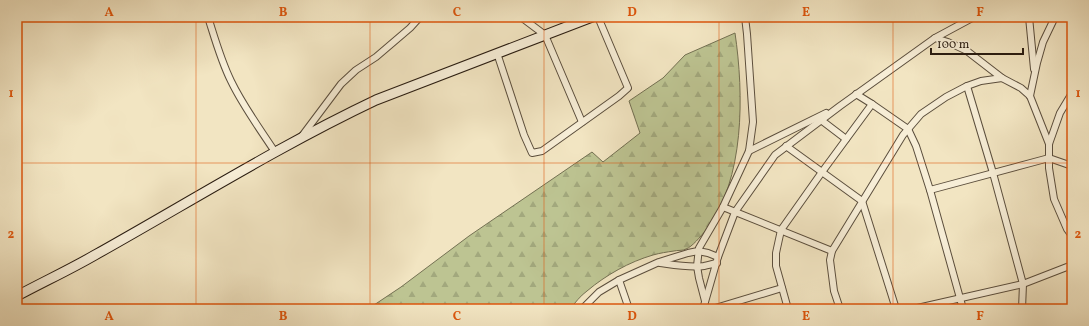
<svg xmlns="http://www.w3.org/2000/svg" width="1089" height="326" font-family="Vollkorn,serif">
<defs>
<pattern id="forest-firs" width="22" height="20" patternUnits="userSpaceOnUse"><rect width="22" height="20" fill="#bdc492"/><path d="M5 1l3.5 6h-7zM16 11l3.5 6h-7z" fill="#a2a87d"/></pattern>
</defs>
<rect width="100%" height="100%" fill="#f2e5c2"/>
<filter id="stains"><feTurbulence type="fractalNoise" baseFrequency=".005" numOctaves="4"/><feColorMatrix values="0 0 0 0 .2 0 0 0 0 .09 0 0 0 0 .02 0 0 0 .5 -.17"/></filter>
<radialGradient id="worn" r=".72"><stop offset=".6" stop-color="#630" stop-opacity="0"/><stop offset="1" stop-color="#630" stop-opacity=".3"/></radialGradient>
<path fill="url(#forest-firs)" stroke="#737052" d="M735,33C744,94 745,180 706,230C701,236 692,247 686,249C683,251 677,250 674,251C667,252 660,253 653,255C629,262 606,275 587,291C580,296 575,303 570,309H368L401,287L469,236L592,152L603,162L640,133L629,101L663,78L685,55Z"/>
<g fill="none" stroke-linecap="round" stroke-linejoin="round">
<defs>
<g id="street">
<path d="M208,17C215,39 221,61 231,81C243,106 260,129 275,152"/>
<path d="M521,17L545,35L582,122"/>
<path d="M1029,17L1034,69"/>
<path d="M935,38L974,17"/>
<path d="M497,53L524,135L532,153L542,151L619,96L628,88L598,17"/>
<path d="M967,86L993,173L1023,284L1022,309"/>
<path d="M1072,93L1060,113L1049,144V168L1054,199L1067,229L1072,236"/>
<path d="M856,94L872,104L908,129L916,146L930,190L963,309"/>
<path d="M1030,96L1037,63L1043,42L1055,17"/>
<path d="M821,120L846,139"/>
<path d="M302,136L341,84L356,70L376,57L410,28L420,17"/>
<path d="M786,146L862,201L896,309"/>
<path d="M749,151L826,113"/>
<path d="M930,190L1049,158L1072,166"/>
<path d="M723,207L832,251"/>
<path d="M660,263C674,265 690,268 704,266C708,265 713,264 717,263"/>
<path d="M619,280L629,309"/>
<path d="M705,301L699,278L697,266L699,248L723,207L749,151L753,122L747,34L745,17"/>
<path d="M582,309L599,292L619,280L659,262L688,253L698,251L708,253L718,257"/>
<path d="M703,309L718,257L735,212L775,155L840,106L935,38L948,42L967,51L1002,78"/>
<path d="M712,309L782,288"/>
<path d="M788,309L776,266V253L781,230L822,172L872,104"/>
<path d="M840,309L834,291L830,260L832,251L903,135L921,114L946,97L967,86L981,81L1002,78L1021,88L1030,96L1049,144"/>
<path d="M913,309L1023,284L1072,265"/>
</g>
<path id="secondary" d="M17,296C43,282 69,270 95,255C188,203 279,146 376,100L592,17"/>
</defs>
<use href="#street" stroke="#5b4e3d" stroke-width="8"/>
<use href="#secondary" stroke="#291c11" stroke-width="11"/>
<use href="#street" stroke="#f7eed7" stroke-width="6"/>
<use href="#secondary" stroke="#f7eed7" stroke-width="9"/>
</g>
<path fill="none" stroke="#de560c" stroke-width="1" stroke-opacity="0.55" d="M196,17V309M370,17V309M544,17V309M719,17V309M893,17V309M17,163H1072"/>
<rect width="1089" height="326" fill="none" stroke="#f2e5c2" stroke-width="44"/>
<path d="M931 48v6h92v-6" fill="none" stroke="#291c11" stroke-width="2"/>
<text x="937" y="48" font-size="12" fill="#291c11" stroke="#f7eed7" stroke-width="3" paint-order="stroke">100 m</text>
<rect x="22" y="22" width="1045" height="282" fill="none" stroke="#de560c" stroke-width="1.5"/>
<g font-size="13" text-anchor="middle" font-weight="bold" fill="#de560c">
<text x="109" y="16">A</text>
<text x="283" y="16">B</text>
<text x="457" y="16">C</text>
<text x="632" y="16">D</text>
<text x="806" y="16">E</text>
<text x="980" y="16">F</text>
<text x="11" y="97">1</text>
<text x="1078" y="97">1</text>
<text x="11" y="238">2</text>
<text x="1078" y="238">2</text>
<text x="109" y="320">A</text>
<text x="283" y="320">B</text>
<text x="457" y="320">C</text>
<text x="632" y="320">D</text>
<text x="806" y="320">E</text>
<text x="980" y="320">F</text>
</g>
<rect width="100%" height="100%" filter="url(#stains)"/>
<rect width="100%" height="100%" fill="url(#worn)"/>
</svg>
